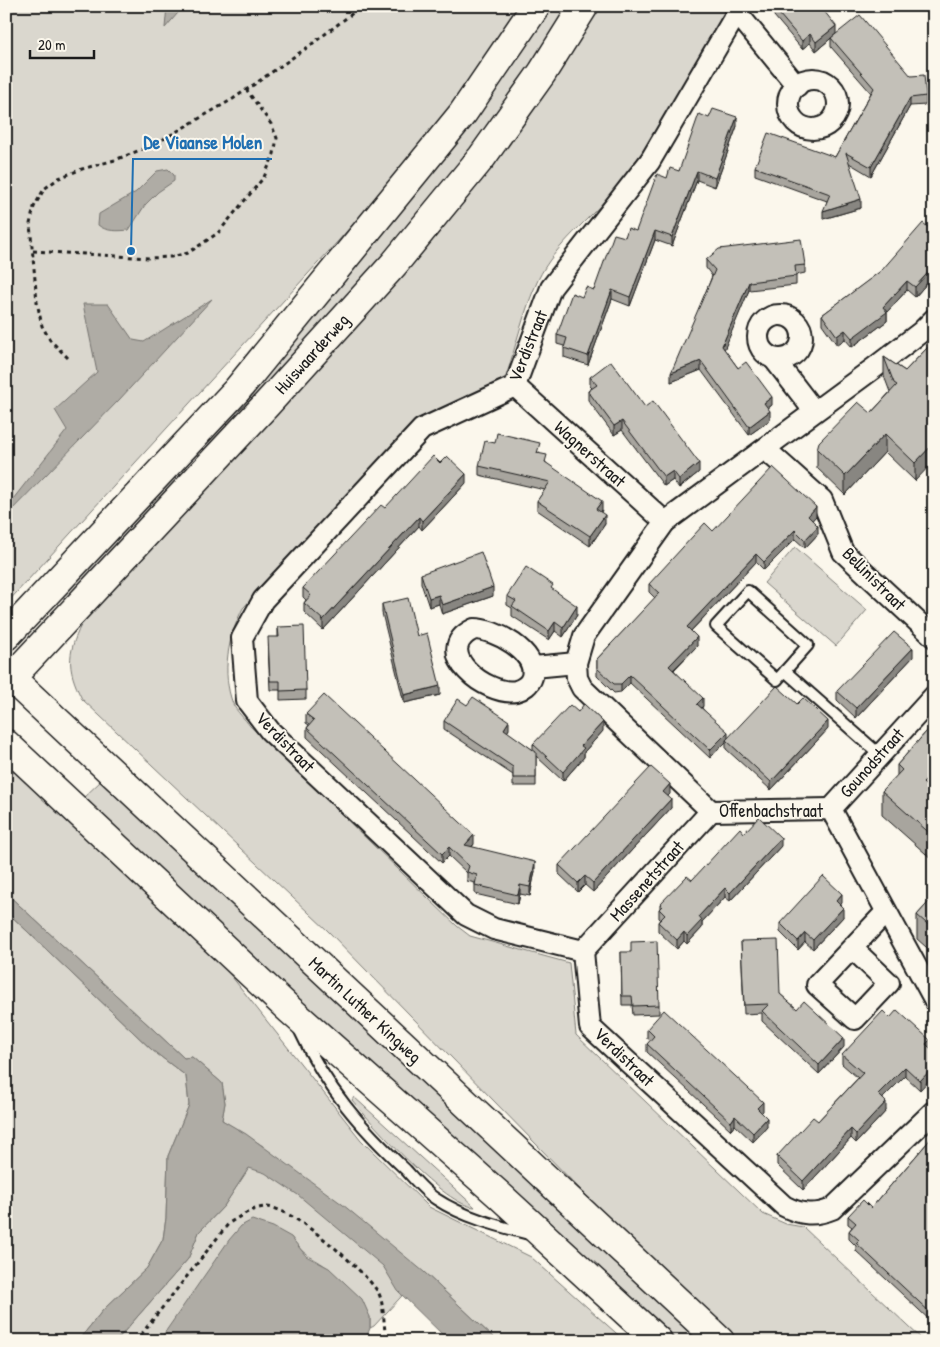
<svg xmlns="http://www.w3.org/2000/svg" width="940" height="1347" font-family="'Patrick Hand',sans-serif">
<rect width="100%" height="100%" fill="#fbf7ec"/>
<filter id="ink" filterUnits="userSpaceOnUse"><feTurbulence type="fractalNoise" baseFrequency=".02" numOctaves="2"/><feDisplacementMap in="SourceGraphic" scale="10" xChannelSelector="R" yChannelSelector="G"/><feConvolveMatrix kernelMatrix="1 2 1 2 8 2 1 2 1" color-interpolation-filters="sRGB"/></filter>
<g filter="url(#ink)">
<g fill="#dad7ce" stroke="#7b7a75">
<path d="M6,6H140L159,12L160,6H520L469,83L405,164L339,240L6,604Z"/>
<path d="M550,6H569C507,109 430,203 351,293C258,398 161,499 66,601L62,597L248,398L303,332L430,173Z"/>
<path d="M600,6H730C696,70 659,133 614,190C590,220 555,244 538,280C524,310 516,345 506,377L500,384L417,425L243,608C228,637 221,672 233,704C236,711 245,719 250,726L457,926L470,936L569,963L576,1035L763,1214L786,1224L803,1227L924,1341H738L618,1228L327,930L82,699C65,666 68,651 84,619L544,91Z"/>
<path d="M795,547L867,610L836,646L764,583Z"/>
<path d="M6,769L10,773L18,772L221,963L361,1140L429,1207L531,1257L625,1341H497L424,1272L374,1326L370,1328V1317C357,1301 345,1282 329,1269C313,1256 303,1257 291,1237L159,1341H116L188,1259L199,1232L224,1206L263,1146L222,1120L225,1103L222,1083L192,1057L184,1058L6,893Z"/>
<path d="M102,780L698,1341H678L427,1114L323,1025L82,799Z"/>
<path d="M6,911L152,1050L186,1076L189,1105L168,1156L166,1218L163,1239L147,1268L103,1310L78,1341H6Z"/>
<path d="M354,1097L475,1207C446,1207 372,1124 352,1100Z"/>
</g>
<g fill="#afaca5" stroke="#74726e">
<path d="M167,6H184L165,28Z"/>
<path d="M168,169L174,175V181L158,192L145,205L129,230C119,231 106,232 98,225L99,214L136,192L157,171Z"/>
<path d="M212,299L119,400L6,516V508L67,430L55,410L97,372L83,304H108L133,340L144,342Z"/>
<path d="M6,893L184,1058L192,1057L222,1083L225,1103L222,1120L246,1134L342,1204L424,1272L497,1341H449L398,1291L383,1266L298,1195L265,1173L249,1168L224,1206L199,1232L188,1259L116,1341H78L103,1310L147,1268L163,1239L166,1218L168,1156L189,1105L186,1076L152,1050L6,911Z"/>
<path d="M252,1220L273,1227L291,1237L306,1256L329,1268L362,1299L370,1317V1328L365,1341H159L229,1240L241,1226Z"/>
</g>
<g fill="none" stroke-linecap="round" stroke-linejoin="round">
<defs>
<g id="lane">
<path d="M748,591L808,645L777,680L716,626Z"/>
<path d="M785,671L879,754"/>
<path d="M300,1031C326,1088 361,1128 406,1170C415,1180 425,1192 436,1199C463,1217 498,1226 529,1234"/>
</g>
<g id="street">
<path d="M741,6L650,161L551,288L515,386L422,429L263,600L242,638L247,701L270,731L466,915L494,929L583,951L590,1027L784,1206C801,1215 815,1216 832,1209L934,1111"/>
<path d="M738,14L797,86"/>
<circle cx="813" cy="104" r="25"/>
<circle cx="780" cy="337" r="22"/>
<path d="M934,319L921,332L874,368L665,522L584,636L576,663L577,678L582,688L711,811L831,809L934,999"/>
<path d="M774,359L814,411"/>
<path d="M515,386L665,522"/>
<path d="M765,449L822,500L843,552L934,637"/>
<path d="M474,629C495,629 538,652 532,677C530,684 523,689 516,691C488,697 428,651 474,629Z"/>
<path d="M534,667L576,663"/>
<path d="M831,809L934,696"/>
<path d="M852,948L889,983L855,1019L817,985L886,912"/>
<path d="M583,951L711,811"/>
</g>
<g id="highway">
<path d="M584,6L542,73L482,157L394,264L267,404L11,678L720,1341"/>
<path d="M6,636L237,390L463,113L536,6"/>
<path d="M6,744L290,1010L498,1194L658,1341"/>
</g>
</defs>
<use href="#lane" stroke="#1c1c1c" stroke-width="14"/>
<use href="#street" stroke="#1c1c1c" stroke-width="24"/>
<use href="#highway" stroke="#1c1c1c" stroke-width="31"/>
<g stroke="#1c1c1c" stroke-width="3" stroke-dasharray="4 4" stroke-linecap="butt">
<path d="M33,251L150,258L171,257L188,253L218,233L264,177L274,154L277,138L271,124L246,89"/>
<path d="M68,358L50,340L42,326L37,302L30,224L34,207L44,189L59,178L82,169L115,160L155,144L233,99L308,47L362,6"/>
<path d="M136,1341L229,1223C241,1216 253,1207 267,1207C292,1207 364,1270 378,1292C384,1301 384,1329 386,1341"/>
</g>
<use href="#lane" stroke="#fbf7ec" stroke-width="10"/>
<use href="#street" stroke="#fbf7ec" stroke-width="20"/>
<use href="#highway" stroke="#fbf7ec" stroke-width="28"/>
</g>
<g fill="#a8a59e" stroke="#1c1c1c">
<path d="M774,8L836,34L816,51L810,43L802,49L774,16Z"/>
<path d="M831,38L926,96V105L910,106L871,176L849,163L861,208L823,219L827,201L755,175V167L835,157L871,93L831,47Z"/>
<path d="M709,118L737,126L715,187L697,180L672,246L655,240L630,306L612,299L588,365L564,357V346L557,344V335L582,297L594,290L625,237L636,231L667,178L679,171Z"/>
<path d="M934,203V215L932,214V205Z"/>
<path d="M934,232V275L915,297L907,290L887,312V321L852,347L845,339L837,345L822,324V315Z"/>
<path d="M706,260L805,265V273L796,275V285L749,290L724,349L738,368L772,405L768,408L770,420L749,435L701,370L671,382L712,276L706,268Z"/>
<path d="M929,346L915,481L885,452L845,495L817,468V449L871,413L890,392L884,376V357L905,371Z"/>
<path d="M590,377L645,407L699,472L679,488L673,480L664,486L622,430L614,435L588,400V391L592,388L590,386Z"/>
<path d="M540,452L539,453L547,464L602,510L601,512L605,524L590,546L537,510V501L545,490L479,475V466Z"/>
<path d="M440,463L466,483L422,530L419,526L323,630L304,612V603L306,600L303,597V588L385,508Z"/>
<path d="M816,516L812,520L818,534L805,548L795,539L764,570L756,562L691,631L697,646L674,670L703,706L702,708L728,739L797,704L828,729L771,790L726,749V742L710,758L630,683L621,692L614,693L597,676V659L655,598L649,592V584L713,531Z"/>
<path d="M421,574L493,596L442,614L439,604L429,607L421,583Z"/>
<path d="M553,590L577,615L563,637L555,631L549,640L512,616V608L507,605V596Z"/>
<path d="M382,604L417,636L440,695L404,703L382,613Z"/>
<path d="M278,627L306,690V699L280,700V690H270L268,646L278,637Z"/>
<path d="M913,657L856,718L837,700V691Z"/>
<path d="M467,705L509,729L507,732L533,750V744L578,712L603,731L584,752V757L563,781L536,756V786H513V775L444,729V721Z"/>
<path d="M306,714L474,844L472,847L535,871L530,896L520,894L518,904L475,894V883L467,881V873L449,856L442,863L307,737V728L309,725L306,723Z"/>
<path d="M934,723V861L882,815V791L897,776V765Z"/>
<path d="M670,794L668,796L671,808L593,892L585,885L578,892L559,874V865Z"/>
<path d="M744,833L781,846L730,901L725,897L702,922V928L687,944L684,941L677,949L658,931V922L660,919L659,918V909L660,908V904L692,880Z"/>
<path d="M934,886V954L917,939V915L931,900V889Z"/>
<path d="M842,903L840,905L843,917L813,949L805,942L798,950L780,932V923Z"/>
<path d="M741,941L780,994L797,1009L844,1047L819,1074L762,1021V1013L744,1014Z"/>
<path d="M621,952L659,1005V1014L633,1015L632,1005H622Z"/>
<path d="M890,1018L930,1040L920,1090L905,1076L883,1098L886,1111L856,1143L851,1138L803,1190L777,1165V1156L818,1121L858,1078L842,1064V1055Z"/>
<path d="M647,1029L763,1111L761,1112L767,1127L753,1142L735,1125L731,1130L647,1052V1044L650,1041L647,1038Z"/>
<path d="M934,1135V1324L856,1251V1246L849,1239V1231L852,1227L848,1224V1216L871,1208L873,1206Z"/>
</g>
<g fill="#888681" stroke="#1c1c1c">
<path d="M836,26V34L816,51V42Z"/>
<path d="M810,34V43L802,49V41Z"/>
<path d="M910,98V106L871,176V167Z"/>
<path d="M737,117V126L715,187V178Z"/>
<path d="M697,171V180L672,246V237Z"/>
<path d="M861,199V208L823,219V211Z"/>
<path d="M655,231V240L630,306V297Z"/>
<path d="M934,266V275L915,297V287Z"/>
<path d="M907,281V290L887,312V321L852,347V338L883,307Z"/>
<path d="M749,282V290L722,355V346Z"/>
<path d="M612,290V299L588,365V356Z"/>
<path d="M845,330V339L837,345V336Z"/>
<path d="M701,361V370L671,382V373Z"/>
<path d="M772,397V405L764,411V403Z"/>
<path d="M770,411V420L749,435V427Z"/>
<path d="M622,421V430L614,435V426Z"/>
<path d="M885,434V452L845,495V476Z"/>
<path d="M934,443V461L915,481V463Z"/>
<path d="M699,463V472L679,488V479Z"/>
<path d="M673,471V480L664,486V477Z"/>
<path d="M466,474V483L422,530V521Z"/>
<path d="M602,501V510L596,518V509Z"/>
<path d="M816,507V516L808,525V516Z"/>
<path d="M605,515V524L590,546V536Z"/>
<path d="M419,517V526L323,630V620Z"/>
<path d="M818,526V534L805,548V540Z"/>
<path d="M795,530V539L764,570V562Z"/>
<path d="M756,554V562L687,635V627Z"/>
<path d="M493,587V596L442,614V605Z"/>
<path d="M439,595V604L429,607V598Z"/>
<path d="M577,606V615L563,637V628Z"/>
<path d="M555,622V631L549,640V631Z"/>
<path d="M697,637V646L669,674V666Z"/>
<path d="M913,648V657L856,718V708Z"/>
<path d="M630,675V683L621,692V684Z"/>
<path d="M440,686V695L404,703V695Z"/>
<path d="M703,698V706L697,712V704Z"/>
<path d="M509,721V729L504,738V729Z"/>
<path d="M828,721V729L771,790V782Z"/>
<path d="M603,722V731L584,752V757L563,781V772L581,746Z"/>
<path d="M728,732V740H726V742L710,758V750Z"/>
<path d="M934,772V796L923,783Z"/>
<path d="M670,784V794L663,801V792Z"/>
<path d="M671,799V808L593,892V883Z"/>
<path d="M474,835V844L465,854V845Z"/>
<path d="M781,838V846L730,901V893Z"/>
<path d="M449,847V856L442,863V854Z"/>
<path d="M535,862V871L530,896V887Z"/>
<path d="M585,876V885L578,892V883Z"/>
<path d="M520,885V894L518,904V895Z"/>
<path d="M725,888V897L702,922V928L687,944V936L699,916Z"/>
<path d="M842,894V903L836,910V901Z"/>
<path d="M843,908V917L813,949V940Z"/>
<path d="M684,932V941L677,949V940Z"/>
<path d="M805,933V942L798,950V941Z"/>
<path d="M844,1038V1047L819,1074V1065Z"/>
<path d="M930,1040V1049L926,1044Z"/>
<path d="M934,1066V1075L920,1090V1081Z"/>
<path d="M905,1067V1076L878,1103V1094Z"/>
<path d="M763,1102V1111L757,1117V1108Z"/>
<path d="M886,1102V1111L856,1143V1134Z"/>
<path d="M735,1116V1125L731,1130V1122Z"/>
<path d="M767,1118V1127L753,1142V1133Z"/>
<path d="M851,1129V1138L803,1190V1181Z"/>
</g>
<g fill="#c3c0b8" stroke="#1c1c1c">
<path d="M775,6H820L836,26L816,42L810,34L802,41L774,8Z"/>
<path d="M860,15L911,76L924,75L926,96L910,98L871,167L846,153L861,199L823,211L830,194L755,167L768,133L835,157L874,88L831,38Z"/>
<path d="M713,109L737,117L715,178L697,171L672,237L655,231L630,297L612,290L588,356L564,348L567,338L557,335L572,293L582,297L586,287L594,290L614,234L625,237L628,228L636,231L657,174L667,178L670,168L679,171L699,114L709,118Z"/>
<path d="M923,223L934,232V266L915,287L907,281L883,307L887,312L852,338L845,330L837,336L822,315L882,270Z"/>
<path d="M801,239L805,265L795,266L796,276L749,282L722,346L738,368L746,362L772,397L764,403L770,411L749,427L701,361L671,373L715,270L706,260L719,249Z"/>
<path d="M929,346L934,350V443L915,463L885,434L845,476L817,449L819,442L858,402L871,413L897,385L894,383L884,357L905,371Z"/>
<path d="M611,361L645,407L653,401L699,463L679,479L673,471L664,477L622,421L614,426L588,391L597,385L590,377Z"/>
<path d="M497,433L540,443L537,453L547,455L545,462L602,501L596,509L605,515L590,536L537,501L550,482L479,466L485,441L495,443Z"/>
<path d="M433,456L440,463L447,456L466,474L422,521L419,517L323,620L304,603L311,595L303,588L381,505L385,508Z"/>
<path d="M773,467L816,507L808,516L818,526L805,540L795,530L764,562L756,554L687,627L697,637L669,666L703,698L697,704L728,732L710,750L630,675L621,684H614L597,668V659L659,593L649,584L705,523L713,531Z"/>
<path d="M481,552L493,587L442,605L439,595L429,598L421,574Z"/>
<path d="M526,567L553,585L551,588L577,606L563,628L555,622L549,631L512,606L516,601L507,596Z"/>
<path d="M408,598L417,636L427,633L440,686L404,695L382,604Z"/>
<path d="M304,626L306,690L280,691V681H270L268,637H279L278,627Z"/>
<path d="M894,632L913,648L856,708L837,691Z"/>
<path d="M777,686L797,704L803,698L828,721L771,782L726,740Z"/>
<path d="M324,695L474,835L465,845L535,862L530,887L520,885L518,895L475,885L477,875L467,872L469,866L449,847L442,854L307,728L314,720L306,714Z"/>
<path d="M473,697L509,721L504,729L536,752V778H513V767L444,721L458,699L467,705Z"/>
<path d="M584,704L603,722L581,746L584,748L563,772L533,744L570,705L578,712Z"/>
<path d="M934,723V772L923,783L934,793V837L882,791L902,770L897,765Z"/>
<path d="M651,767L670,784L663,792L671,799L593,883L585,876L578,883L559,865Z"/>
<path d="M759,817L781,838L730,893L725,888L699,916L702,920L687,936L684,932L677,940L658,922L665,915L659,909L662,906L660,904L687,876L692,880L740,828L744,833Z"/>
<path d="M823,876L842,894L836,901L843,908L813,940L805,933L798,941L780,923Z"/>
<path d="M934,886V892L931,889Z"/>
<path d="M934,896V930L917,915Z"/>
<path d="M778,940L780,994L797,1009L804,1001L844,1038L819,1065L762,1011L769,1004L744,1005L741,941Z"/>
<path d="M657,941L659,1005L633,1006L632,996H622L621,952H631V942Z"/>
<path d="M664,1010L763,1102L757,1108L767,1118L753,1133L735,1116L731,1122L647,1044L654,1036L647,1029Z"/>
<path d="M897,1010L930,1040L926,1044L934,1052V1066L920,1081L905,1067L878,1094L886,1102L856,1134L851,1129L803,1181L777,1156L813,1117L818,1121L863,1073L842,1055L883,1011L890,1018Z"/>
<path d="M934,1135V1316L856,1243L859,1240L849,1231L856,1223L848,1216L863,1200L871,1208L873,1206Z"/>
</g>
</g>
<g text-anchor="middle" stroke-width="4" stroke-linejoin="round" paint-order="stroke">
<g font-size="18" fill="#1c1c1c" stroke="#fbf7ec">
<text transform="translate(528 346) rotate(-68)" y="6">Verdistraat</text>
<text transform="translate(312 354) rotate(-48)" y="6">Huiswaarderweg</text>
<text transform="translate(590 454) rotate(42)" y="6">Wagnerstraat</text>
<text transform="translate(874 579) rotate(45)" y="6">Bellinistraat</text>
<text transform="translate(285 742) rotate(46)" y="6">Verdistraat</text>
<text transform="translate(872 763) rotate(-48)" y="6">Gounodstraat</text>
<text x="771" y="817">Offenbachstraat</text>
<text transform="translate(647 881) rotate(-48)" y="6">Massenetstraat</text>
<text transform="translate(365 1010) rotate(43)" y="6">Martin Luther Kingweg</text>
<text transform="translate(624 1057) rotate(44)" y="6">Verdistraat</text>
</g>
</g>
<path fill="none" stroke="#1f6fb2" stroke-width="2" d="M131 251L133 159H272"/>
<circle fill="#1f6fb2" stroke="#fbf7ec" stroke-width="2" cx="131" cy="251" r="5"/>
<g font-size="19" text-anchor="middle" font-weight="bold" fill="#1f6fb2" stroke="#fbf7ec" stroke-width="4" stroke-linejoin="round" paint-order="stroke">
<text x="203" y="149">De Viaanse Molen</text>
</g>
<rect width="940" height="1347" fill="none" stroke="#fbf7ec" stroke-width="25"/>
<rect x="12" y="12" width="915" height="1322" fill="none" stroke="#1c1c1c" stroke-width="2" filter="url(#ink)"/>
<path d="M30 50v8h64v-8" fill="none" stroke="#1c1c1c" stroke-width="2.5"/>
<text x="38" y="50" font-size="15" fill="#1c1c1c" stroke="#fbf7ec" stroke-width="4" paint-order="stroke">20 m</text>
</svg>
